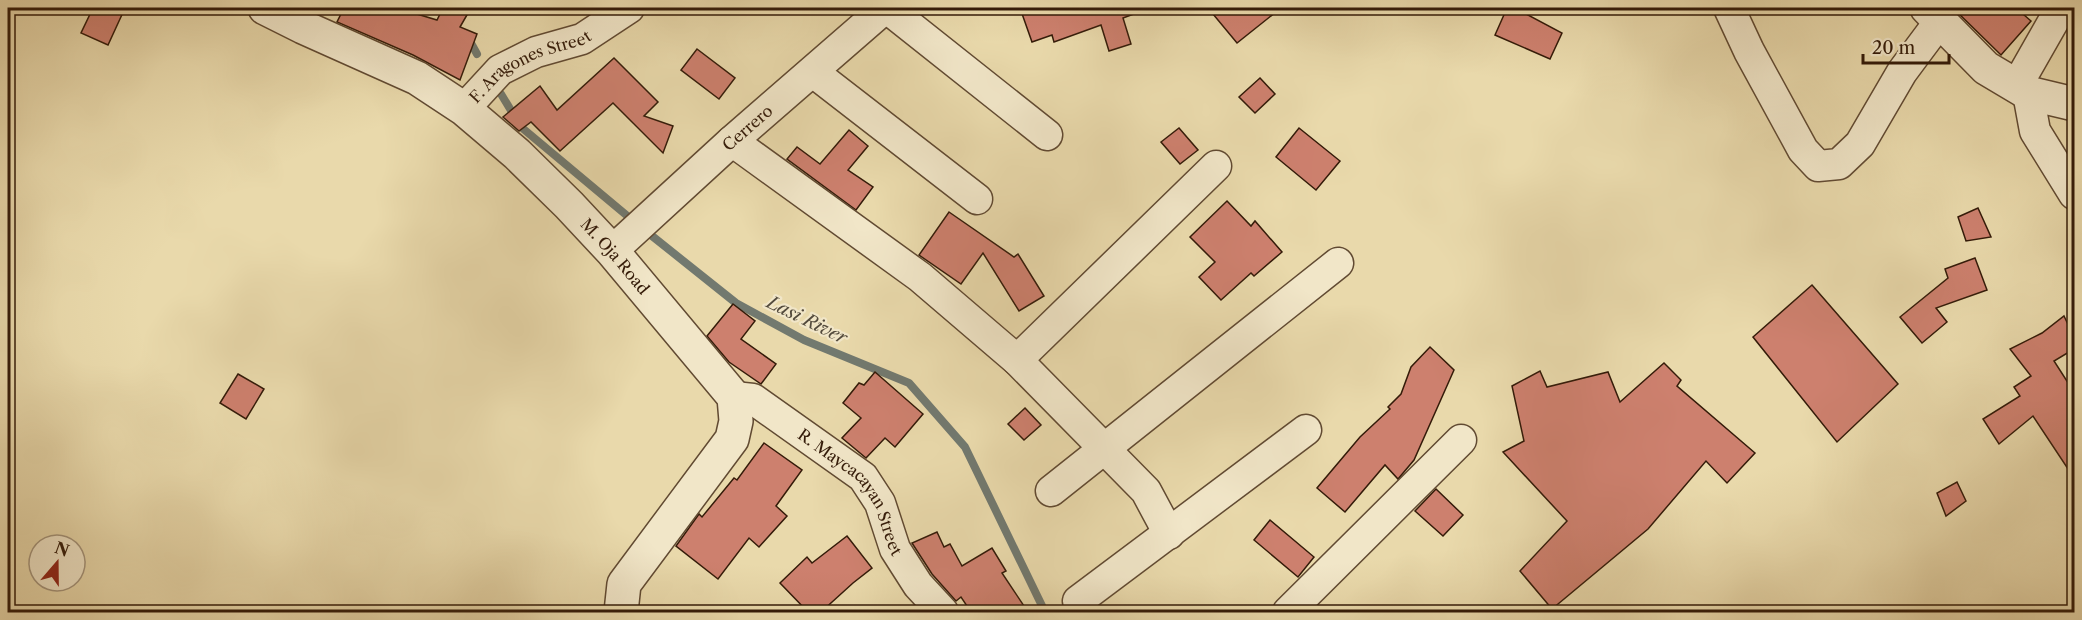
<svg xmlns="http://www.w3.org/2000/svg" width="2082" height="620" font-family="'Libre Caslon Text',serif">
<rect width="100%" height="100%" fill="#e9d9ab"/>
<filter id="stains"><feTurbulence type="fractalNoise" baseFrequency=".00333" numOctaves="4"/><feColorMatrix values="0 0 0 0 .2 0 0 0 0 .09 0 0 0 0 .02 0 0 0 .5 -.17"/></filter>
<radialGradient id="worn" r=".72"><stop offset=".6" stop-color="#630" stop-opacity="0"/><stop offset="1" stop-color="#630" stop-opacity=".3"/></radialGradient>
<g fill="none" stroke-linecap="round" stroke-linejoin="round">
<g stroke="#72796f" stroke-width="8">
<path d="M467,36L477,54"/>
<path d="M501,94L521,127L637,224L736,303L804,340L909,383L965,447L1045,612"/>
</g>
</g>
<g fill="#cd806e" stroke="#341b09" stroke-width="1.5">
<path d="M93,8H125L108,45L81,33Z"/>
<path d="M344,8H397L437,20L443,8H471L460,27L477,34L460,80L413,55L337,22Z"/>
<path d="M1020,8H1142V11L1123,18L1131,44L1109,51L1101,25L1054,42L1052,35L1032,42Z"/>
<path d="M1208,8H1281L1237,43Z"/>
<path d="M1507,8H1515L1562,33L1550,59L1495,35Z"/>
<path d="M1953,8H2016L2031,21L2001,55Z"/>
<path d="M697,49L735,78L719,99L681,70Z"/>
<path d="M614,58L658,102L644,116L673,126L663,153L613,103L560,151L531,122L519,131L503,117L540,86L557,110Z"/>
<path d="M1260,78L1275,94L1255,113L1239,97Z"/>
<path d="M1179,128L1198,150L1180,164L1161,142Z"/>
<path d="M1299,128L1340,161L1316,190L1276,157Z"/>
<path d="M849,130L868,146L848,170L873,187L856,210L787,159L797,147L820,164Z"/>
<path d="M1227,201L1251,226L1255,221L1282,252L1254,276L1251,273L1221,300L1199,277L1215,262L1190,237Z"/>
<path d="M1978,208L1991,237L1966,241L1958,217Z"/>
<path d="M949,212L1014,257L1018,254L1044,296L1019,311L983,253L961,284L919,255Z"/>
<path d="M1975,258L1987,290L1936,308L1947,322L1922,343L1900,317L1948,278L1945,269Z"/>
<path d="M1812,285L1898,384L1837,442L1753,337Z"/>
<path d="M733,304L755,321L741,339L776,364L761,384L729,362L707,336Z"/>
<path d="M2064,316L2074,337V349L2054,361L2074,392V478L2033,416L1999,444L1983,419L2020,396L2014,387L2031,376L2010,349L2042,333Z"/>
<path d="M1430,347L1454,370L1414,460L1398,479L1385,465L1345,512L1317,488L1360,437L1390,409L1388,407L1401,394L1411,367Z"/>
<path d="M1664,363L1681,380L1677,386L1755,453L1727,483L1706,461L1648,529L1552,609L1520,571L1567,521L1503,452L1524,441L1512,386L1540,371L1547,387L1608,372L1620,402Z"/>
<path d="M875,372L923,414L895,447L885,438L866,458L842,438L861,418L843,403L859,383L864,385Z"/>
<path d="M238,374L264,389L246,419L220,403Z"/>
<path d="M1025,408L1041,425L1024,440L1008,424Z"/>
<path d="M764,443L802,470L776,506L787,516L759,547L749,538L718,579L676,546L699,514L702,517L734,478L737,480Z"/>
<path d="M1957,482L1966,501L1946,516L1937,493Z"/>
<path d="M1436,489L1463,515L1443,536L1415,511Z"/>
<path d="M1270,520L1314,557L1298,577L1254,540Z"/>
<path d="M937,532L944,547L950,544L962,566L992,548L1006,571L1002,573L1028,612H971L961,597L956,601L932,574L912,543Z"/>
<path d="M847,536L872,568L853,583L821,612H808L780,583L807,557L812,563Z"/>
</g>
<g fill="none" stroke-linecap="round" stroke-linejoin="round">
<defs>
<g id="minor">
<path d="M887,8L1047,135"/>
<path d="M1729,8L1749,51L1803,150L1818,166L1839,164L1860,144L1902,72L1940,21"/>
<path d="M813,72L977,199"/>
<path d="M2016,87L2061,8"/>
<path d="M2028,93L2035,131L2074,194"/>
<path id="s1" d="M464,109L500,70L536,52L582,39L629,8"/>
<path d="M732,141L920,277L1017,360L1146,491L1169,534"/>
<path id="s2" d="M612,251L732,141L885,8"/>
<path d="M1017,360L1216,166"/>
<path id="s3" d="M734,397L753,399L863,477L880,503L895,549L918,585L943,612"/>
<path d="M1051,491L1338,263"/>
<path d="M1078,601L1306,430"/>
<path d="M1288,612L1461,440"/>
</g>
<g id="tertiary">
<path id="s4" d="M265,8L303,27L417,78L464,109L517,154L569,205L612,251L734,397L736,421L732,439L624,584L621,612"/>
<path d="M1927,8L1986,68L2028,93L2074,104"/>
</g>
</defs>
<use href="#minor" stroke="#614a32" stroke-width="33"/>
<use href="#tertiary" stroke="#614a32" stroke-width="36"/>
<use href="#minor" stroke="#f1e6c8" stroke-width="30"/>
<use href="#tertiary" stroke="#f1e6c8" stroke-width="33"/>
</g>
<g text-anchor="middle" stroke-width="4.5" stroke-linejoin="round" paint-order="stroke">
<g font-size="16" fill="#341b09" stroke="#f1e6c8">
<text dy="6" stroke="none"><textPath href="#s1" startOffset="81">F. Aragones Street</textPath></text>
<text dy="6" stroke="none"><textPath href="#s2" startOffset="183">Cerrero</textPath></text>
<text dy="6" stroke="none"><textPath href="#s4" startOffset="435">M. Oja Road</textPath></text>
<text dy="6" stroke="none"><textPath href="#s3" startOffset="158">R. Maycacayan Street</textPath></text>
</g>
<g font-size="18" font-style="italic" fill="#534a3c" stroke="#f1e6c8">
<text transform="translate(807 320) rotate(26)" y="6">Lasi River</text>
</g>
</g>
<rect width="2082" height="620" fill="none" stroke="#e9d9ab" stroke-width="30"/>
<rect x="9" y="9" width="2064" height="602" fill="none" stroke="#341b09" stroke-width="3"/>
<rect x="15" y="15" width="2052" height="590" fill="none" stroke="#341b09" stroke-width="1.5"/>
<g transform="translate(57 563) rotate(20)"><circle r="28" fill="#f1e6c8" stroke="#a5957c" stroke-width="1.5"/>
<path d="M0-4.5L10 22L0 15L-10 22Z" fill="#8f2418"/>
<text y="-9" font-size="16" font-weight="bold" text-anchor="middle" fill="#341b09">N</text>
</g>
<path d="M1863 54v9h86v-9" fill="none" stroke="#341b09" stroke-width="3"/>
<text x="1872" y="54" font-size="18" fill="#341b09" stroke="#f1e6c8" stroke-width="4.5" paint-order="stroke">20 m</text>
<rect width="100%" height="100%" filter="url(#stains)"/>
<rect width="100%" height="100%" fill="url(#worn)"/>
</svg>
